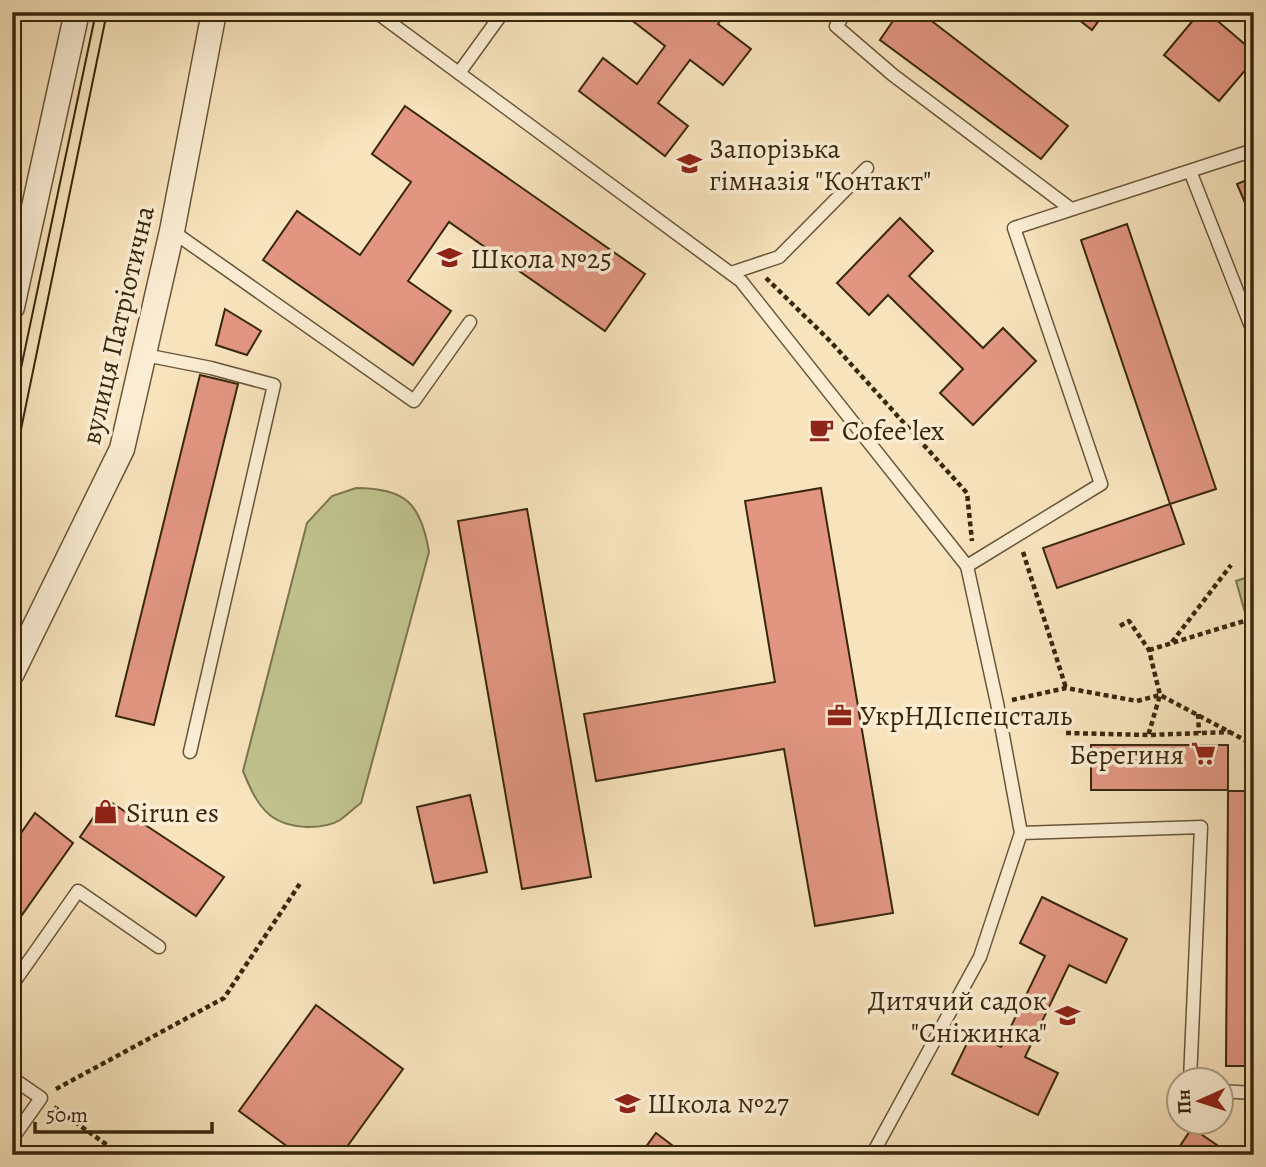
<svg xmlns="http://www.w3.org/2000/svg" width="1266" height="1167" font-family="Alegreya,serif">
<rect width="100%" height="100%" fill="#f7e3bc"/>
<filter id="stains"><feTurbulence type="fractalNoise" baseFrequency=".00286" numOctaves="4"/><feColorMatrix values="0 0 0 0 .2 0 0 0 0 .09 0 0 0 0 .02 0 0 0 .5 -.17"/></filter>
<radialGradient id="worn" r=".72"><stop offset=".6" stop-color="#630" stop-opacity="0"/><stop offset="1" stop-color="#630" stop-opacity=".3"/></radialGradient>
<g fill="#c0c38e" stroke="#7c754e" stroke-width="2">
<path d="M356,488C406,488 421,504 429,552L361,803C354,808 347,815 340,820C332,825 318,827 308,827C268,826 257,805 243,771L307,523L332,496Z"/>
<path d="M1254,575V644L1236,581Z"/>
</g>
<g fill="#e29682" stroke="#38270d" stroke-width="2">
<path d="M621,12H727L718,24L751,49L723,85L690,60L658,103L688,126L665,156L579,91L603,58L637,84L665,46Z"/>
<path d="M899,12H920L1068,126L1041,159L880,40Z"/>
<path d="M1069,12H1105L1092,30Z"/>
<path d="M1200,12H1207L1254,52V60L1219,101L1164,55Z"/>
<path d="M405,106L645,274L605,331L449,222L408,281L451,311L413,365L263,260L297,211L360,255L411,182L372,154Z"/>
<path d="M1254,177V224L1237,184Z"/>
<path d="M900,218L933,251L909,276L983,348L1003,328L1036,361L973,425L940,393L963,369L888,295L869,315L837,283Z"/>
<path d="M1127,224L1216,489L1170,504L1081,240Z"/>
<path d="M225,309L261,331L247,355L216,345Z"/>
<path d="M200,375L238,384L154,725L116,716Z"/>
<path d="M821,488L893,913L815,926L784,749L596,781L584,714L775,682L745,501Z"/>
<path d="M1170,504L1184,544L1057,588L1043,548Z"/>
<path d="M527,509L591,877L522,889L458,521Z"/>
<rect x="1091" y="745" width="137" height="45"/>
<path d="M1228,791H1254V1066H1226Z"/>
<path d="M470,795L487,872L434,883L417,807Z"/>
<path d="M106,799L224,877L196,916L80,837Z"/>
<path d="M35,813L73,843L12,929V846Z"/>
<path d="M1042,897L1127,939L1106,983L1069,965L1025,1057L1058,1073L1038,1115L952,1074L972,1033L1001,1047L1045,956L1020,943Z"/>
<path d="M316,1005L403,1069L341,1155H299L239,1111Z"/>
<path d="M1192,1128L1230,1154L1229,1155H1174Z"/>
<path d="M656,1133L685,1155H640Z"/>
</g>
<g fill="none" stroke-linecap="round" stroke-linejoin="round">
<defs>
<g id="service">
<path d="M376,12L741,281L967,566L997,703L1021,833L980,957L872,1155"/>
<path d="M846,12L836,26L893,75L1071,209"/>
<path d="M459,73L503,12"/>
<path d="M1190,171L1254,334"/>
<path d="M172,231L414,401L470,322"/>
<path d="M731,273L779,257L867,168"/>
<path d="M145,355L211,368L274,385L190,752"/>
<path d="M967,566L1101,484L1014,228L1254,150"/>
<path d="M1021,833L1201,827L1190,1080"/>
<path d="M12,985L78,891L159,947"/>
<path d="M12,1078L41,1098L12,1139"/>
<path d="M1220,1091L1254,1093"/>
<path d="M1253,1155L1254,1153"/>
</g>
<g id="minor">
<path d="M12,307L77,12"/>
<path d="M12,673L122,449L172,231L214,12"/>
</g>
</defs>
<use href="#service" stroke="#685639" stroke-width="15"/>
<use href="#minor" stroke="#685639" stroke-width="27"/>
<g stroke="#38270d" stroke-width="4.5" stroke-dasharray="5 3.5" stroke-linecap="butt">
<path d="M766,278L831,342L967,493L972,541"/>
<path d="M1023,552L1066,688"/>
<path d="M1120,626L1129,621L1149,650L1160,695L1148,736"/>
<path d="M1172,642L1231,565"/>
<path d="M1149,650L1254,618"/>
<path d="M1244,684L1254,683"/>
<path d="M1012,700L1066,688L1137,701L1160,695L1254,745"/>
<path d="M1198,714L1199,733"/>
<path d="M1066,733L1148,735L1231,732"/>
<path d="M56,1089L224,998L301,882"/>
<path d="M54,1107L121,1155"/>
</g>
<use href="#service" stroke="#faedd3" stroke-width="12"/>
<use href="#minor" stroke="#faedd3" stroke-width="24"/>
<g stroke="#38270d" stroke-width="2">
<path d="M12,411L96,12"/>
<path d="M12,473L107,12"/>
</g>
</g>
<defs>
<symbol id="school-bare" viewBox="-9 -9 18 18"><path d="M0-5L7-2L0 1L-7-2ZM-4 1L0 2.5L4 1V4Q0 6-4 4Z" fill="#8f2418" stroke="#faedd3" stroke-width="2.5" paint-order="stroke"/></symbol>
<symbol id="cafe-bare" viewBox="-9 -9 18 18"><path d="M-5.5-4.5H6V0H3Q3 3.5 0 3.5H-2.5Q-5.5 3.5-5.5 0ZM3-3.2v2h1.7v-2ZM-6 4.5H4V6H-6Z" fill="#8f2418" stroke="#faedd3" stroke-width="2.5" paint-order="stroke"/></symbol>
<symbol id="office-bare" viewBox="-9 -9 18 18"><path d="M-6-3h4V-5.5h4V-3h4V5H-6ZM-1-4.5V-3h2v-1.5ZM-6 0V1H6V0Z" fill="#8f2418" stroke="#faedd3" stroke-width="2.5" paint-order="stroke"/></symbol>
<symbol id="supermarket-bare" viewBox="-9 -9 18 18"><path d="M-6-5.5h2.5l.6 2H6L4.5 2H-2.5L-4.4-4H-6ZM-1.5 3.2a1.3 1.3 0 1 0 .1 0ZM3 3.2a1.3 1.3 0 1 0 .1 0Z" fill="#8f2418" stroke="#faedd3" stroke-width="2.5" paint-order="stroke"/></symbol>
<symbol id="shop-bare" viewBox="-9 -9 18 18"><path d="M-5-2.5h2.3a2.7 3.5 0 0 1 5.4 0H5L5.5 6h-11ZM-1.5-2.5h3a1.5 2.3 0 0 0-3 0Z" fill="#8f2418" stroke="#faedd3" stroke-width="2.5" paint-order="stroke"/></symbol>
</defs>
<g fill-rule="evenodd">
<use href="#school-bare" x="672" y="146" width="35" height="35"/>
<use href="#school-bare" x="432" y="240" width="35" height="35"/>
<use href="#cafe-bare" x="804" y="412" width="35" height="35"/>
<use href="#office-bare" x="822" y="698" width="35" height="35"/>
<use href="#supermarket-bare" x="1186" y="736" width="35" height="35"/>
<use href="#shop-bare" x="88" y="794" width="35" height="35"/>
<use href="#school-bare" x="1050" y="998" width="35" height="35"/>
<use href="#school-bare" x="610" y="1086" width="35" height="35"/>
</g>
<g text-anchor="middle" stroke-width="7" stroke-linejoin="round" paint-order="stroke">
<g font-size="28" fill="#38270d" stroke="#faedd3" text-anchor="start">
<text x="709" y="158">Запорізька<tspan x="709" dy="32">гімназія "Контакт"</tspan></text>
<text x="470" y="268">Школа №25</text>
<text x="842" y="440">Cofee lex</text>
<text x="860" y="725">УкрНДІспецсталь</text>
<text x="1184" y="764" text-anchor="end">Берегиня</text>
<text x="126" y="822">Sirun es</text>
<text x="1047" y="1010" text-anchor="end">Дитячий садок<tspan x="1047" dy="32">"Сніжинка"</tspan></text>
<text x="647" y="1113">Школа №27</text>
</g>
<g font-size="28" fill="#38270d" stroke="#faedd3">
<text transform="translate(117 325) rotate(-77)" y="10">вулиця Патріотична</text>
</g>
</g>
<rect width="1266" height="1167" fill="none" stroke="#f7e3bc" stroke-width="42"/>
<rect x="14" y="14" width="1238" height="1139" fill="none" stroke="#38270d" stroke-width="3.5"/>
<rect x="21" y="21" width="1224" height="1125" fill="none" stroke="#38270d" stroke-width="2"/>
<g transform="translate(1200 1101) rotate(267)"><circle r="33" fill="#faedd3" stroke="#ac9e84" stroke-width="2"/>
<path d="M0-5L12 26L0 18L-12 26Z" fill="#8f2418"/>
<text y="-10" font-size="19" font-weight="bold" text-anchor="middle" fill="#38270d">Пн</text>
</g>
<path d="M35 1122v10h177v-10" fill="none" stroke="#38270d" stroke-width="3.5"/>
<text x="46" y="1122" font-size="21" fill="#38270d" stroke="#faedd3" stroke-width="5" paint-order="stroke">50 m</text>
<rect width="100%" height="100%" filter="url(#stains)"/>
<rect width="100%" height="100%" fill="url(#worn)"/>
</svg>
